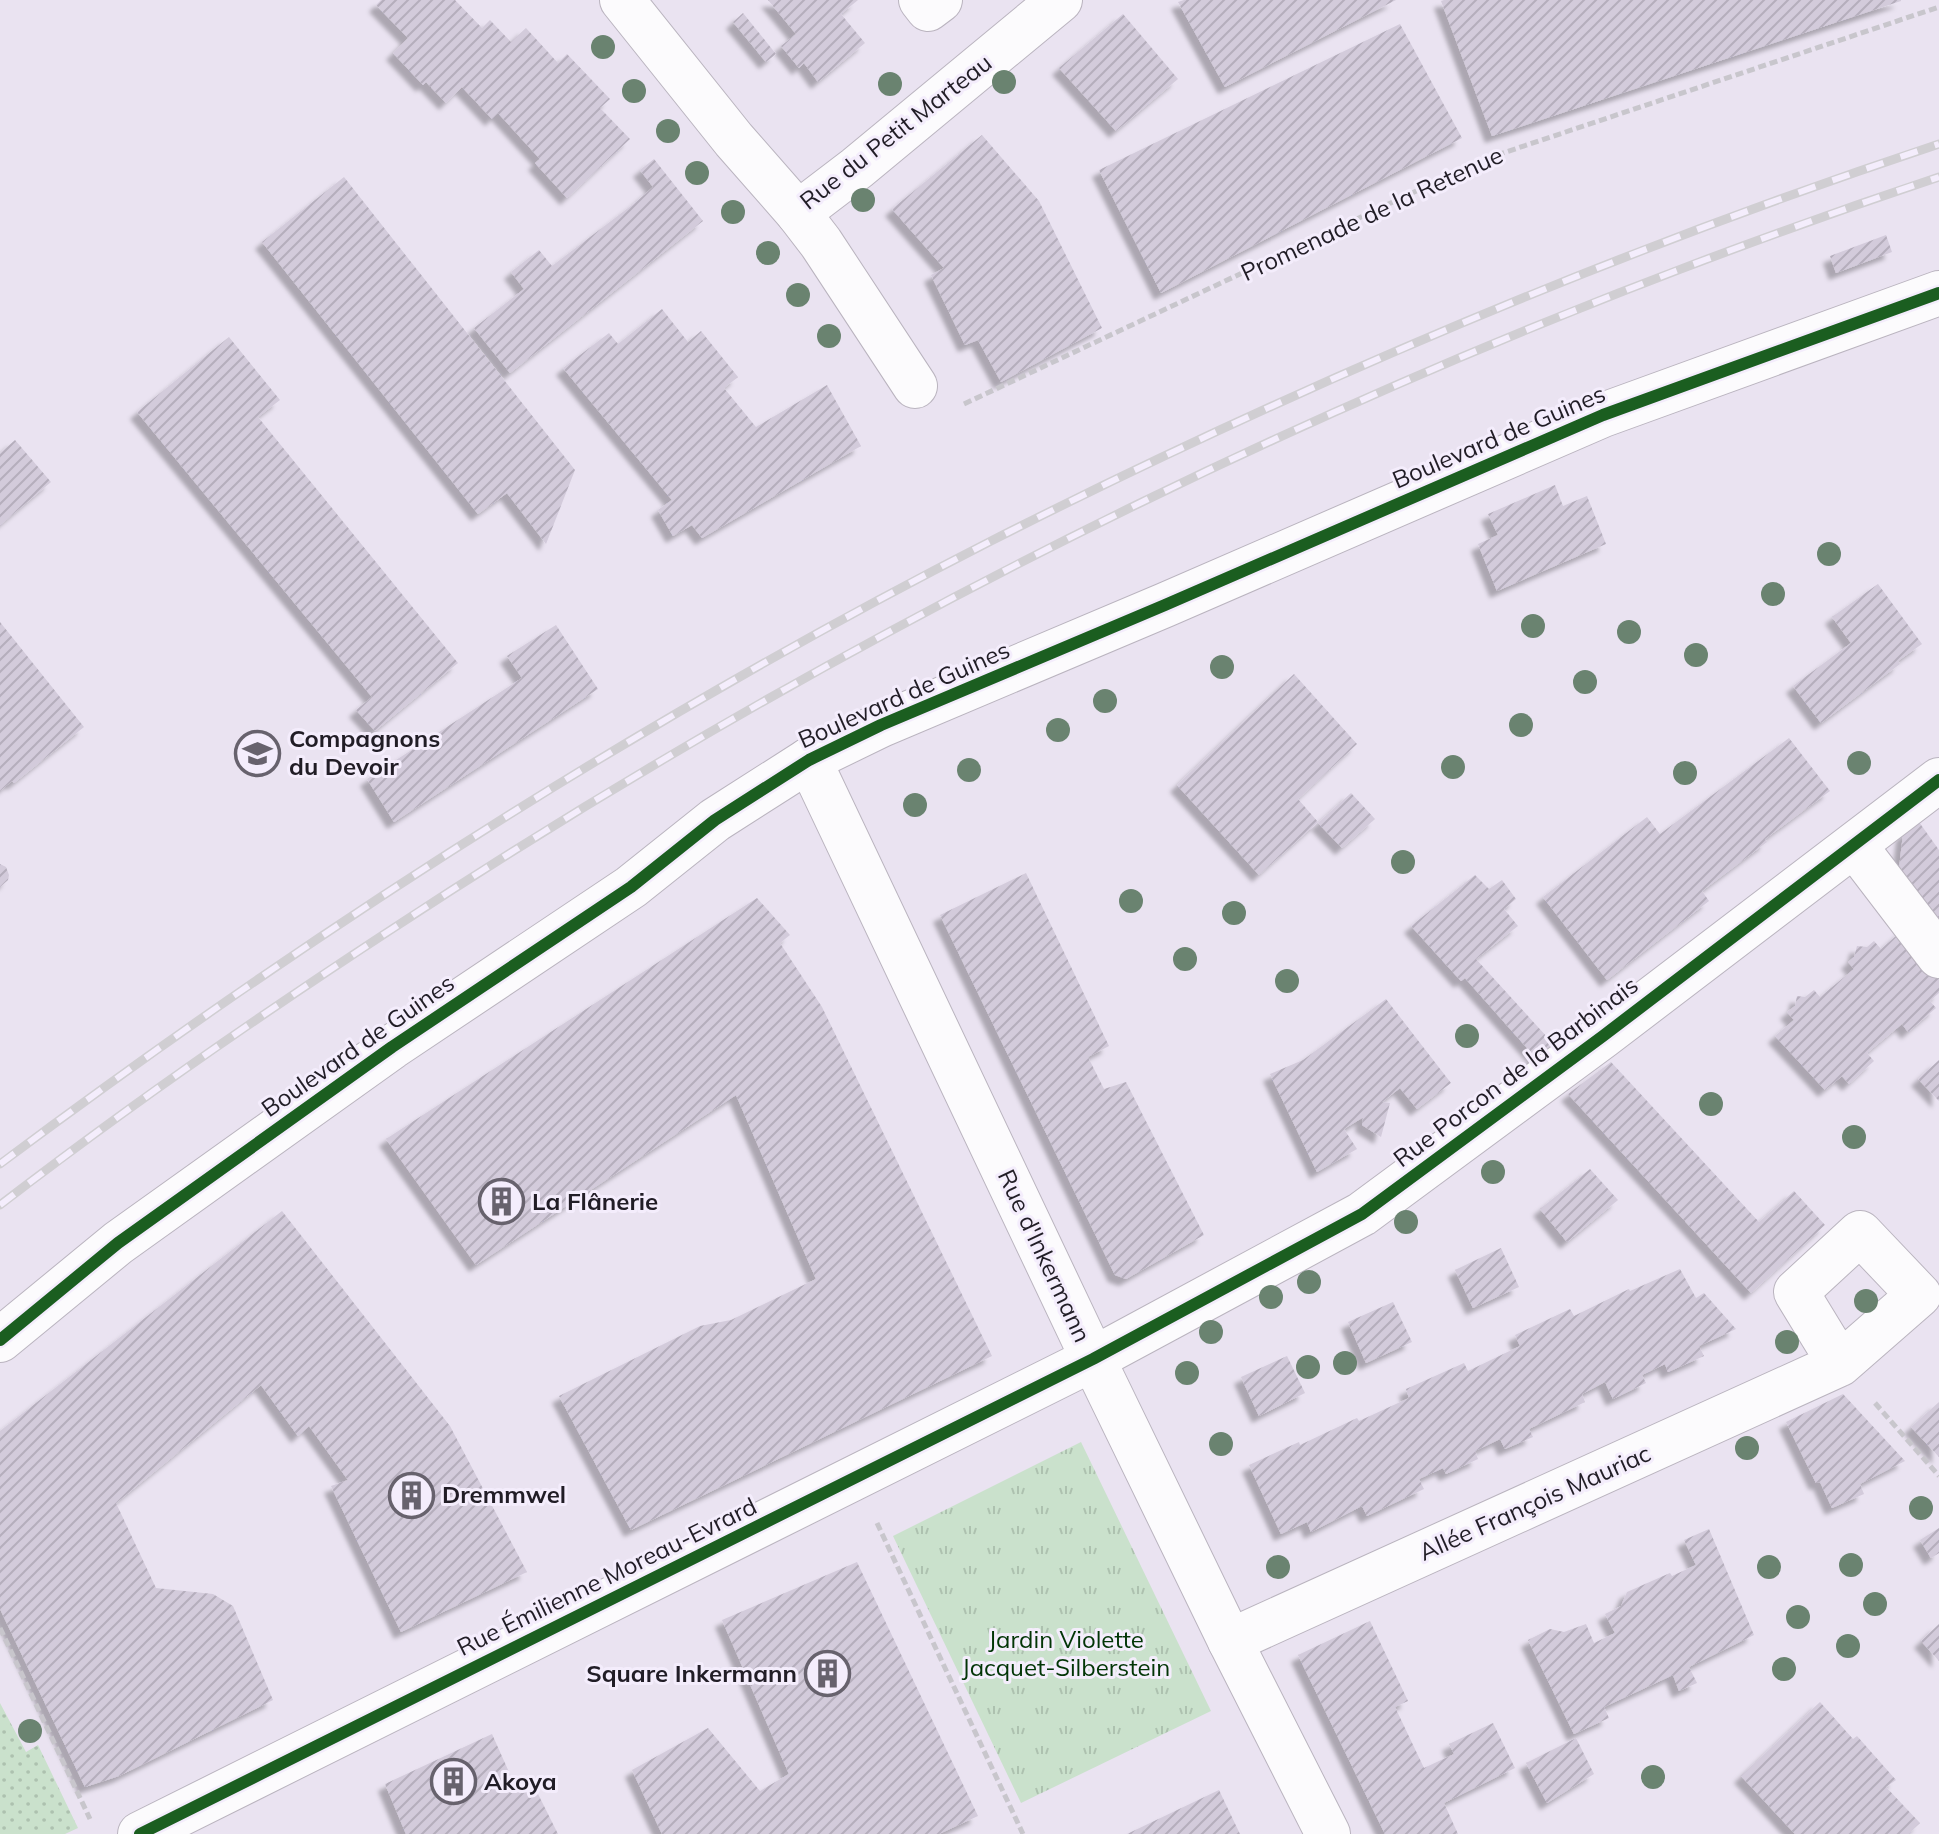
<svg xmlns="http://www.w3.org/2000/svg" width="1939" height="1834" font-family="Mulish,sans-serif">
<defs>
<pattern id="grass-dots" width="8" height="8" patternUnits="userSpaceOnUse" patternTransform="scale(2)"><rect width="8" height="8" fill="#cae1cc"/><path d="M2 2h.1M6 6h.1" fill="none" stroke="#adc1af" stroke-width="1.8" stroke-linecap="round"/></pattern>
<pattern id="park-tufts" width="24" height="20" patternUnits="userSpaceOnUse" patternTransform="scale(2)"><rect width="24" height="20" fill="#cae1cc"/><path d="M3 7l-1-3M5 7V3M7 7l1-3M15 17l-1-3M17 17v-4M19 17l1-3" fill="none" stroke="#adc1af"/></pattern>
<pattern id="building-hatch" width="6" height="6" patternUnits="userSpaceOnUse" patternTransform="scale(2)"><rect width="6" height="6" fill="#d3cbdb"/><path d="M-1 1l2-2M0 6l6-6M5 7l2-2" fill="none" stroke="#b5aebc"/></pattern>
<filter id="shadow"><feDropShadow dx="-7" dy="7" stdDeviation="2" flood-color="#0004"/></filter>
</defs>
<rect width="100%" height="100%" fill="#eae3f1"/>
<path fill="url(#grass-dots)" d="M0,1703L26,1752L38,1745L78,1828L65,1834H0Z"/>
<path fill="url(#park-tufts)" d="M1081,1442L1211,1711L1021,1803L893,1536Z"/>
<g fill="url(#building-hatch)" filter="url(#shadow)">
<path d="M381,0H455L482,28L490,20L511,42L526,28L558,63L567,54L610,99L600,108L630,139L567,198L535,163L540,159L498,113L492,119L462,87L446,103L426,82L423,85L393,53L408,38L376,5Z"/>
<path d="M768,0H858L841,14L865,43L818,82L804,63L799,68L781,46L796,34Z"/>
<path d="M1184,0H1396L1225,87L1178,2Z"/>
<path d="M1444,0H1901V1L1492,136L1441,1Z"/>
<path d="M743,13L776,54L766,62L733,22Z"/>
<path d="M1123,14L1178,79L1116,131L1059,68Z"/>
<path d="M1400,24L1462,138L1161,293L1099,170Z"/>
<path d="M982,135L1039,201L1102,328L1001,382L978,340L965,345L931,275L944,268L892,209Z"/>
<path d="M654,159L703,221L510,373L474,328L524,289L511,272L539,250L552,266L636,202L653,187L640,170Z"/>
<path d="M344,177L575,470L546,544L507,493L478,514L262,242Z"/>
<path d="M1886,235L1892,252L1836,273L1830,256Z"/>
<path d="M662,309L688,342L701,331L738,377L724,388L756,427L827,385L861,446L702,538L692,525L673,536L658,510L672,500L563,368L609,333L618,344Z"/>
<path d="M229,337L280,400L258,417L458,663L375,731L356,710L372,697L137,412Z"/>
<path d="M15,440L51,482L0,525V453Z"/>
<path d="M1555,485L1563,506L1587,496L1606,544L1497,591L1478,544L1498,535L1488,514Z"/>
<path d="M1878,584L1922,644L1898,661L1900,664L1821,723L1793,686L1851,643L1832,617Z"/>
<path d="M0,622L84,727L14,783L12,781L0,791Z"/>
<path d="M556,625L598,689L394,822L367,779L522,678L507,656Z"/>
<path d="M1294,674L1357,744L1298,799L1318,822L1259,875L1177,785Z"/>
<path d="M1789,738L1830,791L1765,839L1767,842L1702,891L1709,901L1607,980L1543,897L1647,817L1660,834Z"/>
<path d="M1351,793L1375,819L1342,848L1318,823Z"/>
<path d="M1919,822L1939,850V933L1898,877L1903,834Z"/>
<path d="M0,864L6,867L9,875L8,880L0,887Z"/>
<path d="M1026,873L1109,1046L1088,1057L1104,1089L1126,1082L1204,1235L1126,1279L1115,1275L940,915Z"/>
<path d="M1475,875L1489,889L1502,880L1516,899L1504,909L1518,926L1476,959L1559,1050L1539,1065L1533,1059L1535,1057L1465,978L1461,981L1411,926Z"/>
<path d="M757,898L790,935L780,943L822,1007L992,1356L631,1530L559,1396L700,1326L731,1320L816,1279L736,1095L476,1265L386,1139Z"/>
<path d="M1904,929L1939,974V993L1930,1001L1936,1008L1908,1032L1902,1024L1867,1053L1874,1061L1849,1084L1842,1076L1825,1090L1775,1036L1794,1020L1787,1012L1795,1006L1797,996L1805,997L1814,990L1820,997L1854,969L1848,962L1854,957L1857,946L1867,947L1874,941L1881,949Z"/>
<path d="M1386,999L1451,1083L1417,1109L1400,1088L1382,1102L1390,1103L1381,1137L1362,1125L1363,1118H1362L1344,1129L1357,1149L1317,1172L1270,1074L1303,1060Z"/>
<path d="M1939,1060V1101L1918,1079Z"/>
<path d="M1611,1062L1759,1222L1794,1191L1825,1225L1751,1293L1568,1094Z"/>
<path d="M1590,1169L1618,1200L1567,1242L1540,1209Z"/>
<path d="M282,1211L450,1426L527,1572L401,1632L331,1486L348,1480L309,1426L298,1436L261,1385L116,1503L156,1588L213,1594L233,1606L273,1700L119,1776L85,1787L0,1609V1431Z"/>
<path d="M1501,1248L1519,1287L1473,1308L1455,1270Z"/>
<path d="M1680,1269L1696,1298L1704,1293L1736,1329L1699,1346L1704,1356L1668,1372L1665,1364L1642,1375L1646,1383L1613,1399L1605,1382L1582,1394L1585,1402L1529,1429L1533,1437L1505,1449L1500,1439L1475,1451L1478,1459L1446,1474L1443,1468L1419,1479L1424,1489L1367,1516L1362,1506L1311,1532L1307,1522L1281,1534L1249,1465L1299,1442L1300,1445L1357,1418L1359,1421L1409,1398L1406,1389L1464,1363L1468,1371L1520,1346L1515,1335L1570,1309L1574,1316L1629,1289L1630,1291Z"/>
<path d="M1393,1302L1412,1342L1366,1363L1348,1322Z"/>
<path d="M1287,1356L1305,1393L1259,1416L1241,1377Z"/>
<path d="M1843,1394L1905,1461L1860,1484L1864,1494L1832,1508L1820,1482L1816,1483L1786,1422Z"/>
<path d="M1939,1402V1457L1911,1427Z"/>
<path d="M1939,1528V1553L1931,1558L1920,1540Z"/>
<path d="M1709,1529L1754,1635L1689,1667L1697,1683L1679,1691L1673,1675L1604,1707L1609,1718L1574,1734L1528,1640L1550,1629L1564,1632L1586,1624L1594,1643L1615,1633L1605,1614L1621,1606L1627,1592L1670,1573L1672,1576L1696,1565L1684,1540Z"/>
<path d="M857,1562L978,1816L939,1834H662L632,1770L708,1728L760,1791L789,1774L722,1620Z"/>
<path d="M1370,1621L1408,1701L1395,1707L1424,1768L1454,1754L1449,1744L1493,1723L1515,1768L1444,1803L1458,1834H1385L1298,1655Z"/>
<path d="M1939,1624V1661L1921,1641Z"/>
<path d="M1820,1702L1853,1739L1857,1736L1896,1780L1886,1787L1920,1823L1908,1834H1795L1741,1776Z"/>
<path d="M492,1734L513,1781L538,1794L558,1834H406L385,1784Z"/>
<path d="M1576,1738L1594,1774L1547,1803L1526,1763Z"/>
<path d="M1219,1790L1240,1834H1127Z"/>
</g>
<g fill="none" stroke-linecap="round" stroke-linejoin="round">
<defs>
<g id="minor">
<path d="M622,0L734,140L798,213L857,168L1060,0"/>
<path d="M921,0L928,9L940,0"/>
<path d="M798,213L821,243L915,386"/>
<path d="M809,760L1093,1359L1230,1641L1328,1834"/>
<path d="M1855,846L1939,956"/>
<path d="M0,1340L118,1243L392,1047L631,887L715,820L809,760L881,725L1165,605L1603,415L1939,293"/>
<path d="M1230,1641L1840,1364L1919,1295L1860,1233L1796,1292L1840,1364"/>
<path d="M140,1834L1093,1359L1362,1214L1603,1036L1939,780"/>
</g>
</defs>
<use href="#minor" stroke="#bab4bf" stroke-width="46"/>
<g stroke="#c8c6cc" stroke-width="5" stroke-dasharray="8 4" stroke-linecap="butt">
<path d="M964,404L1482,160L1939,7"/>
<path d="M1875,1403L1939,1476"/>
<path d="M877,1523L1023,1834"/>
<path d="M0,1628L90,1819"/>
</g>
<use href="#minor" stroke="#fcfbfd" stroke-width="44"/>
<defs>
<g id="rail">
<path d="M0,1164C312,931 644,718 991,541C1297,386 1614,252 1939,144"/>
<path d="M0,1205C126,1108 256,1018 389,931C870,614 1392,359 1939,177"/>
</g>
</defs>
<use href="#rail" stroke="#d0ced2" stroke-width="9"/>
<use href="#rail" stroke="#f4edfc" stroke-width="6" stroke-dasharray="18" stroke-linecap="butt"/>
<defs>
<g id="cycleway">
<path d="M0,1340L118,1243L392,1047L631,887L715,820L809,760L881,725L1165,605L1603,415L1939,293"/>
<path d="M140,1834L1093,1359L1362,1214L1603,1036L1939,780"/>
</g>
</defs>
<use href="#cycleway" stroke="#f4edfc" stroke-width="17"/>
<use href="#cycleway" stroke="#1b5e20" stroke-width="12"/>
</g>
<g fill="#6a8370">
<circle cx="603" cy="47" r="12"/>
<circle cx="1004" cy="82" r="12"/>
<circle cx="890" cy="84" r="12"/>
<circle cx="634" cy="91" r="12"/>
<circle cx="668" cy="131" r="12"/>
<circle cx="697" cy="173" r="12"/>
<circle cx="863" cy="200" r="12"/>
<circle cx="733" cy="212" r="12"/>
<circle cx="768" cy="253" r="12"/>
<circle cx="798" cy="295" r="12"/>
<circle cx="829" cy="336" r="12"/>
<circle cx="1829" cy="554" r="12"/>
<circle cx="1773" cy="594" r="12"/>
<circle cx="1533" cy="626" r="12"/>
<circle cx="1629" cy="632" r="12"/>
<circle cx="1696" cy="655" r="12"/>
<circle cx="1222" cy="667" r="12"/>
<circle cx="1585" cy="682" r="12"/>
<circle cx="1105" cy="701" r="12"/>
<circle cx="1521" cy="725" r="12"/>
<circle cx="1058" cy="730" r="12"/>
<circle cx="1859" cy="763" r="12"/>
<circle cx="1453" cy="767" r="12"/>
<circle cx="969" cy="770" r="12"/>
<circle cx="1685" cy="773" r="12"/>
<circle cx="915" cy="805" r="12"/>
<circle cx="1403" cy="862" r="12"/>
<circle cx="1131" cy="901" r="12"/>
<circle cx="1234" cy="913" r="12"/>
<circle cx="1185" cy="959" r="12"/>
<circle cx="1287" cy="981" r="12"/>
<circle cx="1467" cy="1036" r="12"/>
<circle cx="1711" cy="1104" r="12"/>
<circle cx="1854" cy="1137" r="12"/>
<circle cx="1493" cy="1172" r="12"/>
<circle cx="1406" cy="1222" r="12"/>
<circle cx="1309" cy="1282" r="12"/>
<circle cx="1271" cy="1297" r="12"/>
<circle cx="1866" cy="1301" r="12"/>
<circle cx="1211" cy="1332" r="12"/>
<circle cx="1787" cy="1342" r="12"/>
<circle cx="1345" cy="1363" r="12"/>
<circle cx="1308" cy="1367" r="12"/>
<circle cx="1187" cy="1373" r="12"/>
<circle cx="1221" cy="1444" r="12"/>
<circle cx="1747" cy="1448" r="12"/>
<circle cx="1921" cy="1508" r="12"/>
<circle cx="1851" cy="1565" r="12"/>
<circle cx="1278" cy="1567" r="12"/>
<circle cx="1769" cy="1567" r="12"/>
<circle cx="1875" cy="1604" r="12"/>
<circle cx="1798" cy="1617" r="12"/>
<circle cx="1848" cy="1646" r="12"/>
<circle cx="1784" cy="1669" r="12"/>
<circle cx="30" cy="1731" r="12"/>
<circle cx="1653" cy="1777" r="12"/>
</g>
<defs>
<symbol id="school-ring" viewBox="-11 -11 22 22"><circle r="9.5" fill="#f4edfc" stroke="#67626d" stroke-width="1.5"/><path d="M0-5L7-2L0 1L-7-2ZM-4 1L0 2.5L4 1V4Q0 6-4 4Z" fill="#67626d"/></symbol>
<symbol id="building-ring" viewBox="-11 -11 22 22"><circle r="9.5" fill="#f4edfc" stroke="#67626d" stroke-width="1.5"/><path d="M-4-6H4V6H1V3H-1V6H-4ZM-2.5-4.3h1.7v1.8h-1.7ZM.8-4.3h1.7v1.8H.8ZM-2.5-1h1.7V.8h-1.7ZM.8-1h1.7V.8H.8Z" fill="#67626d"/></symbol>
</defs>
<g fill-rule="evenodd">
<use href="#school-ring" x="232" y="728" width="51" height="51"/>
<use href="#building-ring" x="476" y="1176" width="51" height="51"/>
<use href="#building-ring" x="386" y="1470" width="51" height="51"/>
<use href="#building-ring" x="802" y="1648" width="51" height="51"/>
<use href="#building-ring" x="428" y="1756" width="51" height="51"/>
</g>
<g text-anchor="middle" stroke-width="6" stroke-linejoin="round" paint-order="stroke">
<g font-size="24" fill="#211d26" stroke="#f4edfc">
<text transform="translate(896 132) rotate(-38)" y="8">Rue du Petit Marteau</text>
<text transform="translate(1372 214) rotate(-25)" y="8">Promenade de la Retenue</text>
<text transform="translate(1499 437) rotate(-23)" y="8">Boulevard de Guines</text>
<text transform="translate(904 695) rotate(-24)" y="8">Boulevard de Guines</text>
<text transform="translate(358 1046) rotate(-35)" y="8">Boulevard de Guines</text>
<text transform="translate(1516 1072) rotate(-37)" y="8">Rue Porcon de la Barbinais</text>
<text transform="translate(1044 1256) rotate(65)" y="8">Rue d'Inkermann</text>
<text transform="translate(1535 1503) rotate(-24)" y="8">Allée François Mauriac</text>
<text transform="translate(607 1577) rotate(-26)" y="8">Rue Émilienne Moreau-Evrard</text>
</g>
<g font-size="24" font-weight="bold" fill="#211d26" stroke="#f4edfc" text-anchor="start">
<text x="289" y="747">Compagnons<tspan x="289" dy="28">du Devoir</tspan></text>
<text x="532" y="1210">La Flânerie</text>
<text x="442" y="1503">Dremmwel</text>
<text x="797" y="1682" text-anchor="end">Square Inkermann</text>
<text x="484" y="1790">Akoya</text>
</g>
<g font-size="24" fill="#023506" stroke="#f4edfc">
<text x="1066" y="1648">Jardin Violette<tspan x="1066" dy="28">Jacquet-Silberstein</tspan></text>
</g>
</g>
</svg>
